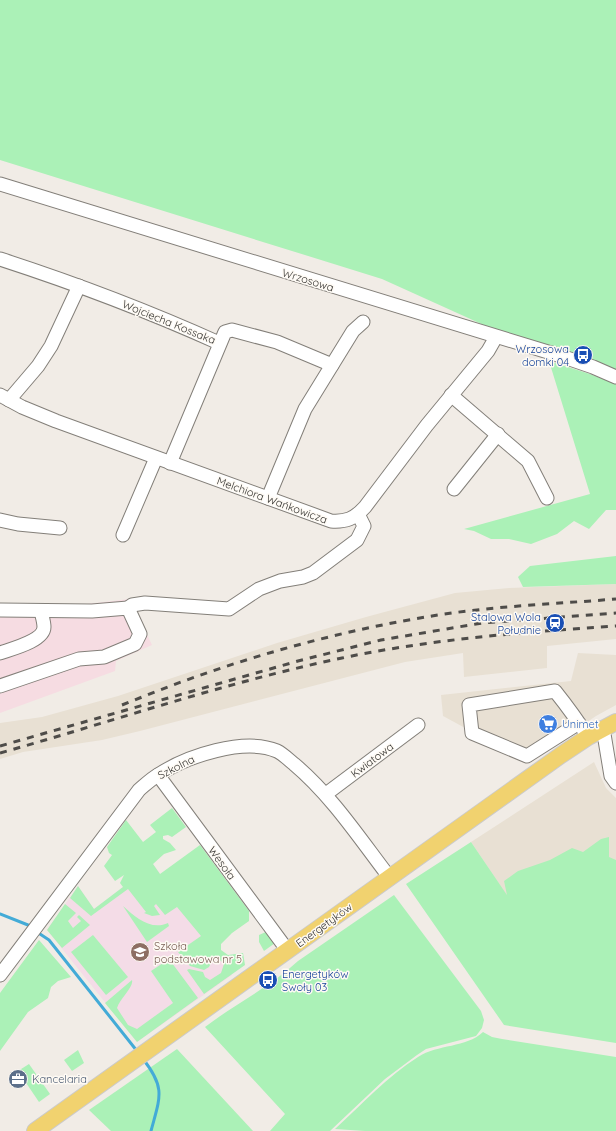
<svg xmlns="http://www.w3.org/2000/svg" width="616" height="1131" font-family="Quicksand,sans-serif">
<rect width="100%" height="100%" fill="#f1ece6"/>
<g fill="#e8e0d3">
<path d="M616,584V639L547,646V668L464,677L463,653L405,662L140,731L102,740L23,752L0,759V723L42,717L118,696L277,643L366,617L455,593L509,588Z"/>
<path d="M578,653L616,655V705L596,716L528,762L443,716L441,695L571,681Z"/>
<path d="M594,762L606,788L616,798V861L508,897L471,842Z"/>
</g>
<path fill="#f6dce2" d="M130,599L152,645L116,661L115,671L0,713V614Z"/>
<path fill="#f4dce7" d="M153,864L232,975L137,1042L47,930L78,886L94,909Z"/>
<g fill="#abf1b7">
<path d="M0,0H616V371L508,336L382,279L0,160Z"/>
<path d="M549,361L590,374L616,384V510H606L589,529L574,521L557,534L531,544L509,539H491L474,531L464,529L590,494Z"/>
<path d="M616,556V584L523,587L518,577L530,566Z"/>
<path d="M172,808L186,827L172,837L168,835L163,836V839L170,843L176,850L164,854L153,864L160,874L200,845L249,911V921L232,933L221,944V950L228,955L243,953L245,965L204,994L187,970L189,969L203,972L205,977L210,980L221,973L224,964L218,958L214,957L209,967L204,970L190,966L178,952L201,936L177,907L165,915L156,904L154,906L160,915L152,916L144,913L146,912L128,889L91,916L70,898L78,886L94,909L123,887L120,883L124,875L115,881L104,866L112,855L109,853L107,847L126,820L143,842L156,832L150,825Z"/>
<path d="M609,837V857L616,860V1043L504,1025L406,884L471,842L507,895L504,881L518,871L550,860L572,848L583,852L601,839Z"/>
<path d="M394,895L481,1011L484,1020L482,1028L476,1036L426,1049L417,1055L385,1079L330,1131H270L285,1114L205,1027C235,1004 270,987 298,961Z"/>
<path d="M65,904L76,913L68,921L73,928L81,921L77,917L79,915L90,925L62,948L47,930Z"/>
<path d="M123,906C135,917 151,931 168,923L169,926L147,942Z"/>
<path d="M268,931L275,943L264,951L259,942V935Z"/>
<path d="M93,935L128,977L106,995L71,952Z"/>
<path d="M39,940L71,977L58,981L51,987L48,998L28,1012L0,1051V993Z"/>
<path d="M169,959L198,998L137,1042L105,1003L132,980C134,987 120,998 117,1008L128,1025L137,1029L173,1003L151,971Z"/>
<path d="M483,1032L492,1037L502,1039L616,1057V1131H365L335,1129C362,1104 388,1076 418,1057C438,1044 466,1048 483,1032Z"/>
<path d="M177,1049L253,1131H111L89,1110Z"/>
<path d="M78,1050L84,1063L72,1071L64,1060Z"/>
<path d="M29,1064L50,1094L39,1102L18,1071Z"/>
</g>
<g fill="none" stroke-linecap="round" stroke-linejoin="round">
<g stroke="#43abd7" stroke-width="3">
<path d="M0,914L28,925"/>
<path d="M40,934L49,940L137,1051"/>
<path d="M143,1059C166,1088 160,1097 151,1131"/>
</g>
<defs>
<g id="minor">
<path d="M0,184L561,356L593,367L616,377"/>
<path d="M0,259C74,283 148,311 219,343"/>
<path d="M0,395L22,407L56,421L331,521C346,522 354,519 365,507L427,425L488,351L496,337"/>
<path d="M451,395L528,461L547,498"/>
<path d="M9,400L38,366L51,346L79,286"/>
<path d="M170,463L225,332L232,330L277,342L332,365"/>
<path d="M454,489L498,434"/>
<path d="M268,498L305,409L353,331L363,322"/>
<path d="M0,520L18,524L60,528"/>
<path d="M123,535L156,458"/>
<path d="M128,608L132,605L145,603L229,609L259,589L280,581L303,577L313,573L357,540L364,526L358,514"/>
<path d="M0,610L92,611L128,608L140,634L135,644L104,657L79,659L0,686"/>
<path d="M0,653C11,649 44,641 44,627C44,622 42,616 41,611"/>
<path d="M579,723L527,756L472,733L469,705L555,691C567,706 578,721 588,737"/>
<path d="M603,728L611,776L616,783"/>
<path d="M158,775L288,951"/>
<path d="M326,794L418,725"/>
<path d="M0,975L139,790C145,785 151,779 158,775C187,756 244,737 277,751C283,754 289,760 294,764C332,796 360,839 390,878"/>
</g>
<path id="major" d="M35,1131L561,755L588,737L616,722"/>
</defs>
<use href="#minor" stroke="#837f79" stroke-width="15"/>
<use href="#major" stroke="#cbcaca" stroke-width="18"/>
<use href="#minor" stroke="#fff" stroke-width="13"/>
<use href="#major" stroke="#f1d26f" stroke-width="16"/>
<g stroke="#4e4c49" stroke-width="3" stroke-dasharray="7 7" stroke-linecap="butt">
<path d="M122,705C147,695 172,685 198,676C271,650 356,628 432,616C493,606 555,604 616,599"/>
<path d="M0,746L298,661L381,640L482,623L616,613"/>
<path d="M0,753C114,721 227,682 342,658C433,639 524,632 616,626"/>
</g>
</g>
<defs>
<symbol id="bus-disc" viewBox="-11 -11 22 22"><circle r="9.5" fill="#1a4fb4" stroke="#fefaf4"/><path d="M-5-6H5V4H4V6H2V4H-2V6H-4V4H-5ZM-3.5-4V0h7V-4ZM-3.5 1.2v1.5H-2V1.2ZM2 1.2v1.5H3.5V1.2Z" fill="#fff"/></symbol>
<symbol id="station-disc" viewBox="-11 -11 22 22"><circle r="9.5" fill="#1a4fb4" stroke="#fefaf4"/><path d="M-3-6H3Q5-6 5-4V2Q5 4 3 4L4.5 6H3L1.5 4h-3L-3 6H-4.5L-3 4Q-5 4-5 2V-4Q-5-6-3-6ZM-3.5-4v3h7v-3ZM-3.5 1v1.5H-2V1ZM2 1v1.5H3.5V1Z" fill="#fff"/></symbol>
<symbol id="supermarket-disc" viewBox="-11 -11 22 22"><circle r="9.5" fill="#3f7fe0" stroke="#fefaf4"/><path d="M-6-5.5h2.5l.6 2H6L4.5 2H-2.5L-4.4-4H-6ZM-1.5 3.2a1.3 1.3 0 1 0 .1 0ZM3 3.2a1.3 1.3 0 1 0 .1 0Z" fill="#fff"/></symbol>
<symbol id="school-disc" viewBox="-11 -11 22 22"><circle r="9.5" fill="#8d6e63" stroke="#fefaf4"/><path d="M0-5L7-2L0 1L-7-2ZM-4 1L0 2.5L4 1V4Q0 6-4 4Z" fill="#fff"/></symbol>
<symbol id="office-disc" viewBox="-11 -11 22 22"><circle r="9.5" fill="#5c6f8a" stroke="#fefaf4"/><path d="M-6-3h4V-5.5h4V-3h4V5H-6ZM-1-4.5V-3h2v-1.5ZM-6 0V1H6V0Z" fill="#fff"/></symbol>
</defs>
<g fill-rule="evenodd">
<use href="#bus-disc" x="572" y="344" width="22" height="22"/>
<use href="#station-disc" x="544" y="612" width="22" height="22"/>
<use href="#supermarket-disc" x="537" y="713" width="22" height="22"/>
<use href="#school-disc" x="129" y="941" width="22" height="22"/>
<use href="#bus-disc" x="257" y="969" width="22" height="22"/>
<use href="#office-disc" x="7" y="1068" width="22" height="22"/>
</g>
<g text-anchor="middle" stroke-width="3" stroke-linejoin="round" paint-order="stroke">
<g font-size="11" fill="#363532" stroke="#fefaf4">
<text transform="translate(308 280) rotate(17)" y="4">Wrzosowa</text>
<text transform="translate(169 322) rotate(22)" y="4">Wojciecha Kossaka</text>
<text transform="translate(272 500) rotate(20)" y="4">Melchiora Wańkowicza</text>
<text transform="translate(372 760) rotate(-37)" y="4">Kwiatowa</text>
<text transform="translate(176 767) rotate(-27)" y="4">Szkolna</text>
<text transform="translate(222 863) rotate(54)" y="4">Wesoła</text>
<text transform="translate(324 925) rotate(-36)" y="4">Energetyków</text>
</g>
<g font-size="11" fill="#164399" stroke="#fefaf4" text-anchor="end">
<text x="569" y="353">Wrzosowa<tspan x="569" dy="13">domki 04</tspan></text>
<text x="541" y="621">Stalowa Wola<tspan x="541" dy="13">Południe</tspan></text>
<text x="282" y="978" text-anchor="start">Energetyków<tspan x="282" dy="13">Swoły 03</tspan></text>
</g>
<g font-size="11" fill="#366cbe" stroke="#fefaf4" text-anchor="start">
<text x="562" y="728">Unimet</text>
</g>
<g font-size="11" fill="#785e54" stroke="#fefaf4" text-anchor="start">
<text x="154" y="950">Szkoła<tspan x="154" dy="13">podstawowa nr 5</tspan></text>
</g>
<g font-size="11" fill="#4e5e75" stroke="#fefaf4" text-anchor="start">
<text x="32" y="1083">Kancelaria</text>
</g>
</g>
</svg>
